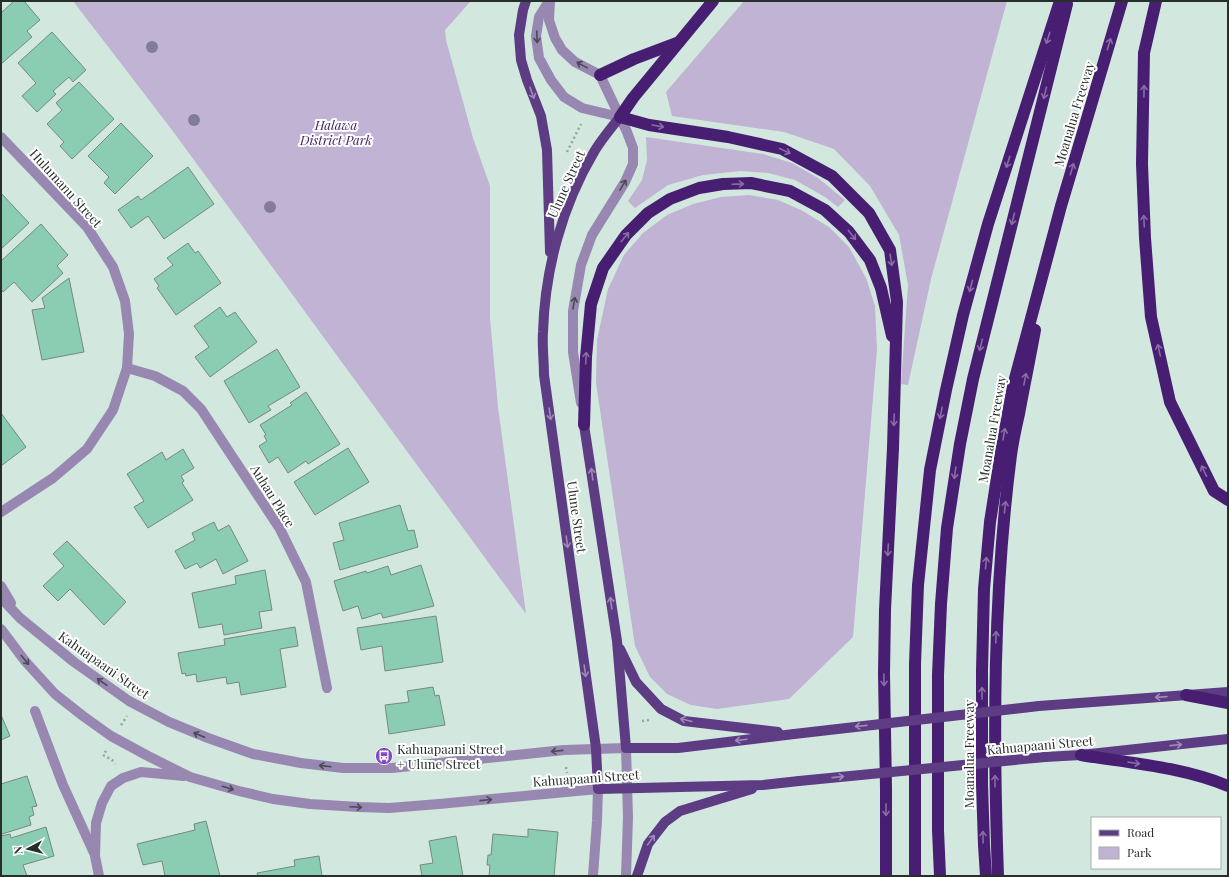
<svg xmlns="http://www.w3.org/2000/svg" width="1229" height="877" font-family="'Playfair Display',serif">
<rect width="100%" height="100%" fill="#d2e8de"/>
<g fill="#c0b3d4">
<path d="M73,1H471L445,30L446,40L473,138L490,186V318L498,407L526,614L172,130Z"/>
<path d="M744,1H1007L931,279L908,385L901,384L908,285L899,235L870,186L834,149L784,132L672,116L666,92Z"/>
<path d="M646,137L763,154L792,163L818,178L845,200L838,207L825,197L795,180L768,173L741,171L703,175L668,185L635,208L628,201L642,180L647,160Z"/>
<path d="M749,195L778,200L801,210L829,227L849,247L866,278L875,306L877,350L853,637L789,699L717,709L691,705L667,694L650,677L635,646L596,383L597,340L608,289L624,255L643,233L667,215L693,204L721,197Z"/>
</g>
<g fill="#8acdb3" stroke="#768981">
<path d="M14,1H24L40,20L27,31L32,37L1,64V13Z"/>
<path d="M52,32L86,70L73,82L69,77L53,91L56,94L37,112L22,96L36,83L18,63Z"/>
<path d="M79,82L114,119L72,159L60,146L64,142L47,124L62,110L56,103Z"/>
<path d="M121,123L153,156L115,194L104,183L109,177L88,156Z"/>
<path d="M188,167L214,204L164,239L148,216L131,228L118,210L138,196L141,200Z"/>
<path d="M1,193L29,223L1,249Z"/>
<path d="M41,224L68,255L57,266L63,273L32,302L14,282L3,292L1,289V261Z"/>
<path d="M188,243L195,253L198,251L221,283L176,315L157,288L159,286L154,279L173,265L167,258Z"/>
<path d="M69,278L84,352L42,360L32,310L45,308L42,298Z"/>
<path d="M220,307L227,317L235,312L257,342L210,377L195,357L209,347L194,326Z"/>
<path d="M277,349L300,387L268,406L271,410L249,423L224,381Z"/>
<path d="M306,392L340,444L308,464L306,461L288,473L278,457L269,463L259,446L267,441L264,436L266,435L260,425L292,405L290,403Z"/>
<path d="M1,413L26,447L1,466Z"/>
<path d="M348,448L369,482L315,515L294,482Z"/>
<path d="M183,449L194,468L181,476L184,481L182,483L193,500L148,528L134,507L144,501L127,474L162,452L166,460Z"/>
<path d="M400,505L408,531L414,530L418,547L340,570L333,543L344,540L339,523Z"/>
<path d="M214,522L218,531L229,525L248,561L223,574L216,559L200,568L197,563L185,569L175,551L195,540L192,533Z"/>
<path d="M67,541L126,602L104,625L70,589L58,601L43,586L64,566L53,554Z"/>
<path d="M421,565L434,606L383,618L381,613L362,619L358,606L343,611L334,581L366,571L367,573L388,566L391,575Z"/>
<path d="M265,570L272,610L259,612L262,628L224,635L222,624L199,628L192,593L236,584L235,576Z"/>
<path d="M436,616L443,662L385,671L382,646L361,650L357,628Z"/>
<path d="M295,627L298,646L280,649L286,687L241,695L239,682L227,684L226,677L197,682L196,674L186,676L185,673L182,674L178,653L225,645L224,639Z"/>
<path d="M433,687L435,696L439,695L445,725L389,734L385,705L409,702L407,691Z"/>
<path d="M1,715L10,736L1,740Z"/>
<path d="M27,776L37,806L32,807L34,815L29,817L31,825L2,834L1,831V784Z"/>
<path d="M206,821L220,876H165L162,861L143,865L137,844L195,830L194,824Z"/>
<path d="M46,827L54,856L23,865L27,876H1V836L10,834L11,838Z"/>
<path d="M528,829L558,832L554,876H489L490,865H487L488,855H491L493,834L528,837Z"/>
<path d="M456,836L463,876H422L420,865L433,863L429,841Z"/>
<path d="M319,856L322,876H258L257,873L295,866L294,860Z"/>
</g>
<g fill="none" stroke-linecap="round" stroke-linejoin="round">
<g stroke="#93a49c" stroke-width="2.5" stroke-dasharray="2 3" stroke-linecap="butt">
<path d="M567,152L581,124"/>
<path d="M642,721L650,720"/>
<path d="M121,725L127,716"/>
<path d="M106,751L103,755L112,760L115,764"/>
<path d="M566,767L567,773"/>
</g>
<g stroke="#9888b1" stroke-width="10">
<path d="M549,1L539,17L536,36L539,58L551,80L564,97L582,108L620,117"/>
<path d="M550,1L549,20L555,38L562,50L575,62L600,75L627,132L633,148V164L625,182L592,235L581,265L573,311V352L581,403"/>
<path d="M1,137L87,227L113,267L125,301L129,334L127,368L113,410L87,449L53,478L1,512"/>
<path d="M127,368L155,376L183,391L201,409L280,529L306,582L327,688"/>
<path d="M1,586L11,603"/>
<path d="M1,598L20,618L74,662L129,701L169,722L208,738L253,754L301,763L343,768H392L564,750L626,748L628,817L626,876"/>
<path d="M1,629L25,661L55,694L83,716L111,736L148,756L190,777L239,791L273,799L310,804L359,807L389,808L439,804L598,789L597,821L593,876"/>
<path d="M35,711L63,785L94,853"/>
<path d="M99,876L95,856L96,823L102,803L111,786L123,778L141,772L184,776"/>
</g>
<g stroke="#5d3c83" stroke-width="10">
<path d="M526,1L523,10L519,35L521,60L527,80L541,116L547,150L550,252"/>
<path d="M620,117C611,128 601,140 594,152C562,206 545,269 543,332C542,346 544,361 544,375L596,748L598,789L763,785L799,781"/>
<path d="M584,425L617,641L626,748H678L794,734"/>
<path d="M620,649L636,682L661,709L684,721L778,732"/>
<path d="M1039,706L1228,692"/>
<path d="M1045,757L1081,755L1228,739"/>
<path d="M637,876L648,844L665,822L680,811L752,789"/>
</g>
<g stroke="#481e72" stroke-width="12">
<path d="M713,1L633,98L620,117L649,125L728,137L782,149L832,176L869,213L890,250L897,302L893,448L885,610L884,674L886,788V876"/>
<path d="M1156,1L1144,53L1142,164L1145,238L1151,317L1170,402L1214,491L1228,500"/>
<path d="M600,75L634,59L679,42"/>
<path d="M584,425L586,357L591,304L603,268L626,235L648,213L670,199L699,188L723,184L751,183L790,191L825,210L849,232L870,260L881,288L892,336"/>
<path d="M1186,695L1228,703"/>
<path d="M1081,755C1130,763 1182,767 1228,786"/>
<path d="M915,876V664L918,585L930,470L946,390L963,315L988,224L1060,1"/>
<path d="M940,876L938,830V675L941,604L947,528L960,444L973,379L1067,4"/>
<path d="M986,876L984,845L982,784V671L984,589L990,522L1001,452L1013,386L1061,206L1122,1"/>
<path d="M998,876C993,736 993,595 1011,455C1013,441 1016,427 1019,414C1024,386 1030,358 1035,330"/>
</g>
<g stroke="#5d3c83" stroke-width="10">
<path d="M794,734L1039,706"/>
<path d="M799,781L1045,757"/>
</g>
</g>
<g fill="#827c99">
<circle cx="152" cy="47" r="6"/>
<circle cx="194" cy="120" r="6"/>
<circle cx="270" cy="207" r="6"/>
</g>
<defs><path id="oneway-shaft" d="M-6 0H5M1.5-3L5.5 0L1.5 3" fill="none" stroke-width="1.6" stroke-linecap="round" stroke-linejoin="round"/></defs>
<g stroke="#494a54">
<use href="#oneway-shaft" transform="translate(537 37) rotate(88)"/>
<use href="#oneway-shaft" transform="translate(582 65) rotate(-151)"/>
<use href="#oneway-shaft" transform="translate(623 185) rotate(-59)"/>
<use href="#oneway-shaft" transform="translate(574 303) rotate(-80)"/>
<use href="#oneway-shaft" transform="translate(25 660) rotate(50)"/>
<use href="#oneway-shaft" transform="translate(102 682) rotate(-145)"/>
<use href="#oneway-shaft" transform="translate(199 735) rotate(-157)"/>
<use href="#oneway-shaft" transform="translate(557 751) rotate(174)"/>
<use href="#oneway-shaft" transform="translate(325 766) rotate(-173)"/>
<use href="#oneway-shaft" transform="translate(228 788) rotate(17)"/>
<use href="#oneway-shaft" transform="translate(486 800) rotate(-6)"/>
<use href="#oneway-shaft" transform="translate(356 807) rotate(3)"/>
</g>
<g stroke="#886da3">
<use href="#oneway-shaft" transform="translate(1048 38) rotate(108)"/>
<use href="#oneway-shaft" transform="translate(1109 44) rotate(-73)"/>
<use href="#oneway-shaft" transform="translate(1144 91) rotate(-89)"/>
<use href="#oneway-shaft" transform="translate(1045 93) rotate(104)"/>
<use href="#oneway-shaft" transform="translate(658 126) rotate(10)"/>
<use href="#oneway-shaft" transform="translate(785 151) rotate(25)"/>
<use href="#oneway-shaft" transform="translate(1008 162) rotate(108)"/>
<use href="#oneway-shaft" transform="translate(1072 169) rotate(-73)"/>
<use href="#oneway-shaft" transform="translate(738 184) rotate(-2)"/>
<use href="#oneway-shaft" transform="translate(1013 219) rotate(104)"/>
<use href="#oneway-shaft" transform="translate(1144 221) rotate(-93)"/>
<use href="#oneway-shaft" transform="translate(852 235) rotate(52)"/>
<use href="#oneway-shaft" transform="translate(625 237) rotate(-51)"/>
<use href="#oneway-shaft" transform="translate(891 260) rotate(81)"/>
<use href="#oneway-shaft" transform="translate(971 286) rotate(105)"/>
<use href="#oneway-shaft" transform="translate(981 345) rotate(104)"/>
<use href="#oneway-shaft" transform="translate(1159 350) rotate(-103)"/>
<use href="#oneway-shaft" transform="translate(586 358) rotate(-87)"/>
<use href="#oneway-shaft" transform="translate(1025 379) rotate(-79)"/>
<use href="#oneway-shaft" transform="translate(941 413) rotate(101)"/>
<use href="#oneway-shaft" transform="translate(894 420) rotate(92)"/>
<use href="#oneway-shaft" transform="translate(1004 434) rotate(-80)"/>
<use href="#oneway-shaft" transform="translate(1204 471) rotate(-116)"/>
<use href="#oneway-shaft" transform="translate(955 473) rotate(98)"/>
<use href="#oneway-shaft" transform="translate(1005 507) rotate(-84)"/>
<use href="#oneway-shaft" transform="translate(888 550) rotate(93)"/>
<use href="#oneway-shaft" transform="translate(986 563) rotate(-85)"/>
<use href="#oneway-shaft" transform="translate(996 637) rotate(-88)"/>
<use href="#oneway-shaft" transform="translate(884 680) rotate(89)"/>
<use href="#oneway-shaft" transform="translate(982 693) rotate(-90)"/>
<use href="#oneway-shaft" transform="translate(1134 763) rotate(8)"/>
<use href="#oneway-shaft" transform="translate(995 781) rotate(-90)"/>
<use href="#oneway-shaft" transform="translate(886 810) rotate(90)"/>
<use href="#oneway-shaft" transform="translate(983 837) rotate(-91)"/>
</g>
<g stroke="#9e8ab5">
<use href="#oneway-shaft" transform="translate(532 93) rotate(70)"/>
<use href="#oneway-shaft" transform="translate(550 414) rotate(82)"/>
<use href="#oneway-shaft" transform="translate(592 474) rotate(-98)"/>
<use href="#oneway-shaft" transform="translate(567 542) rotate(82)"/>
<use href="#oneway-shaft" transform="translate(611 603) rotate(-98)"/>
<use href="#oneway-shaft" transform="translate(585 671) rotate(82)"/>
<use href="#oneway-shaft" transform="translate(1161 697) rotate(176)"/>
<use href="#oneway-shaft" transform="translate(686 720) rotate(-166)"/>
<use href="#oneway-shaft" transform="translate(861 726) rotate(174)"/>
<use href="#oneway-shaft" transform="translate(741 740) rotate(173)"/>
<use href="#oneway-shaft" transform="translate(1176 745) rotate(-6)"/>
<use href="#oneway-shaft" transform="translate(838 777) rotate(-6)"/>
<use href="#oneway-shaft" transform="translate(651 840) rotate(-55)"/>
</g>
<defs>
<symbol id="bus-disc" viewBox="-11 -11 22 22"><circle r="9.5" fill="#8349c0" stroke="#fff"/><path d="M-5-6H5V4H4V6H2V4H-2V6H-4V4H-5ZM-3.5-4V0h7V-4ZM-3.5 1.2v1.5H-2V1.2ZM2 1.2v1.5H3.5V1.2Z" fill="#fff"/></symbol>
</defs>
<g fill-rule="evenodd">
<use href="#bus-disc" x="374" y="746" width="20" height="20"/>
</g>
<g text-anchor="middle" stroke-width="4" stroke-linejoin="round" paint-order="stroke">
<g font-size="13" fill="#272f2c" stroke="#fff">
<text transform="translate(1074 114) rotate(-73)" y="5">Moanalua Freeway</text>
<text transform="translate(566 184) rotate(-66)" y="5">Ulune Street</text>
<text transform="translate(66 188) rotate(48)" y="5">Hulumanu Street</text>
<text transform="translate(992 429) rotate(-80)" y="5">Moanalua Freeway</text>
<text transform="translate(273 496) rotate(58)" y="5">Auhau Place</text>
<text transform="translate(577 517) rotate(82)" y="5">Ulune Street</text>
<text transform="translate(104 665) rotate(35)" y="5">Kahuapaani Street</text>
<text transform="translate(1040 745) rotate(-5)" y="5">Kahuapaani Street</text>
<text transform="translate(969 754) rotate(-90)" y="5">Moanalua Freeway</text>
<text transform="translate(586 778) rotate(-4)" y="5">Kahuapaani Street</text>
</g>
<g font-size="13" font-style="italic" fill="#412361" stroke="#fff">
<text x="336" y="130">Halawa<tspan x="336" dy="15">District Park</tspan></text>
</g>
<g font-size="13" fill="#272f2c" stroke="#fff" text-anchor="start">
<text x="397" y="754">Kahuapaani Street<tspan x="397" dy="15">+ Ulune Street</tspan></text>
</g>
</g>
<rect width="1229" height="877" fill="none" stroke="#272f2c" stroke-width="4"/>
<rect x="1091" y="817" width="130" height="52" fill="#ffffff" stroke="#a9acab"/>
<rect x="1099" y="830" width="20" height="6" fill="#5d3c83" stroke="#a9acab"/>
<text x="1127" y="837" font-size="12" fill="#272f2c">Road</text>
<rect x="1099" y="847" width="20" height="12" fill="#c0b3d4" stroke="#a9acab"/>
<text x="1127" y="857" font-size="12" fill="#272f2c">Park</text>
<g transform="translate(28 849) rotate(263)" stroke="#ffffff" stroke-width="3" paint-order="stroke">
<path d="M0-3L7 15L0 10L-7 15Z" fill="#272f2c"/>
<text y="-6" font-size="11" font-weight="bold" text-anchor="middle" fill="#272f2c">N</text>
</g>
</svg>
